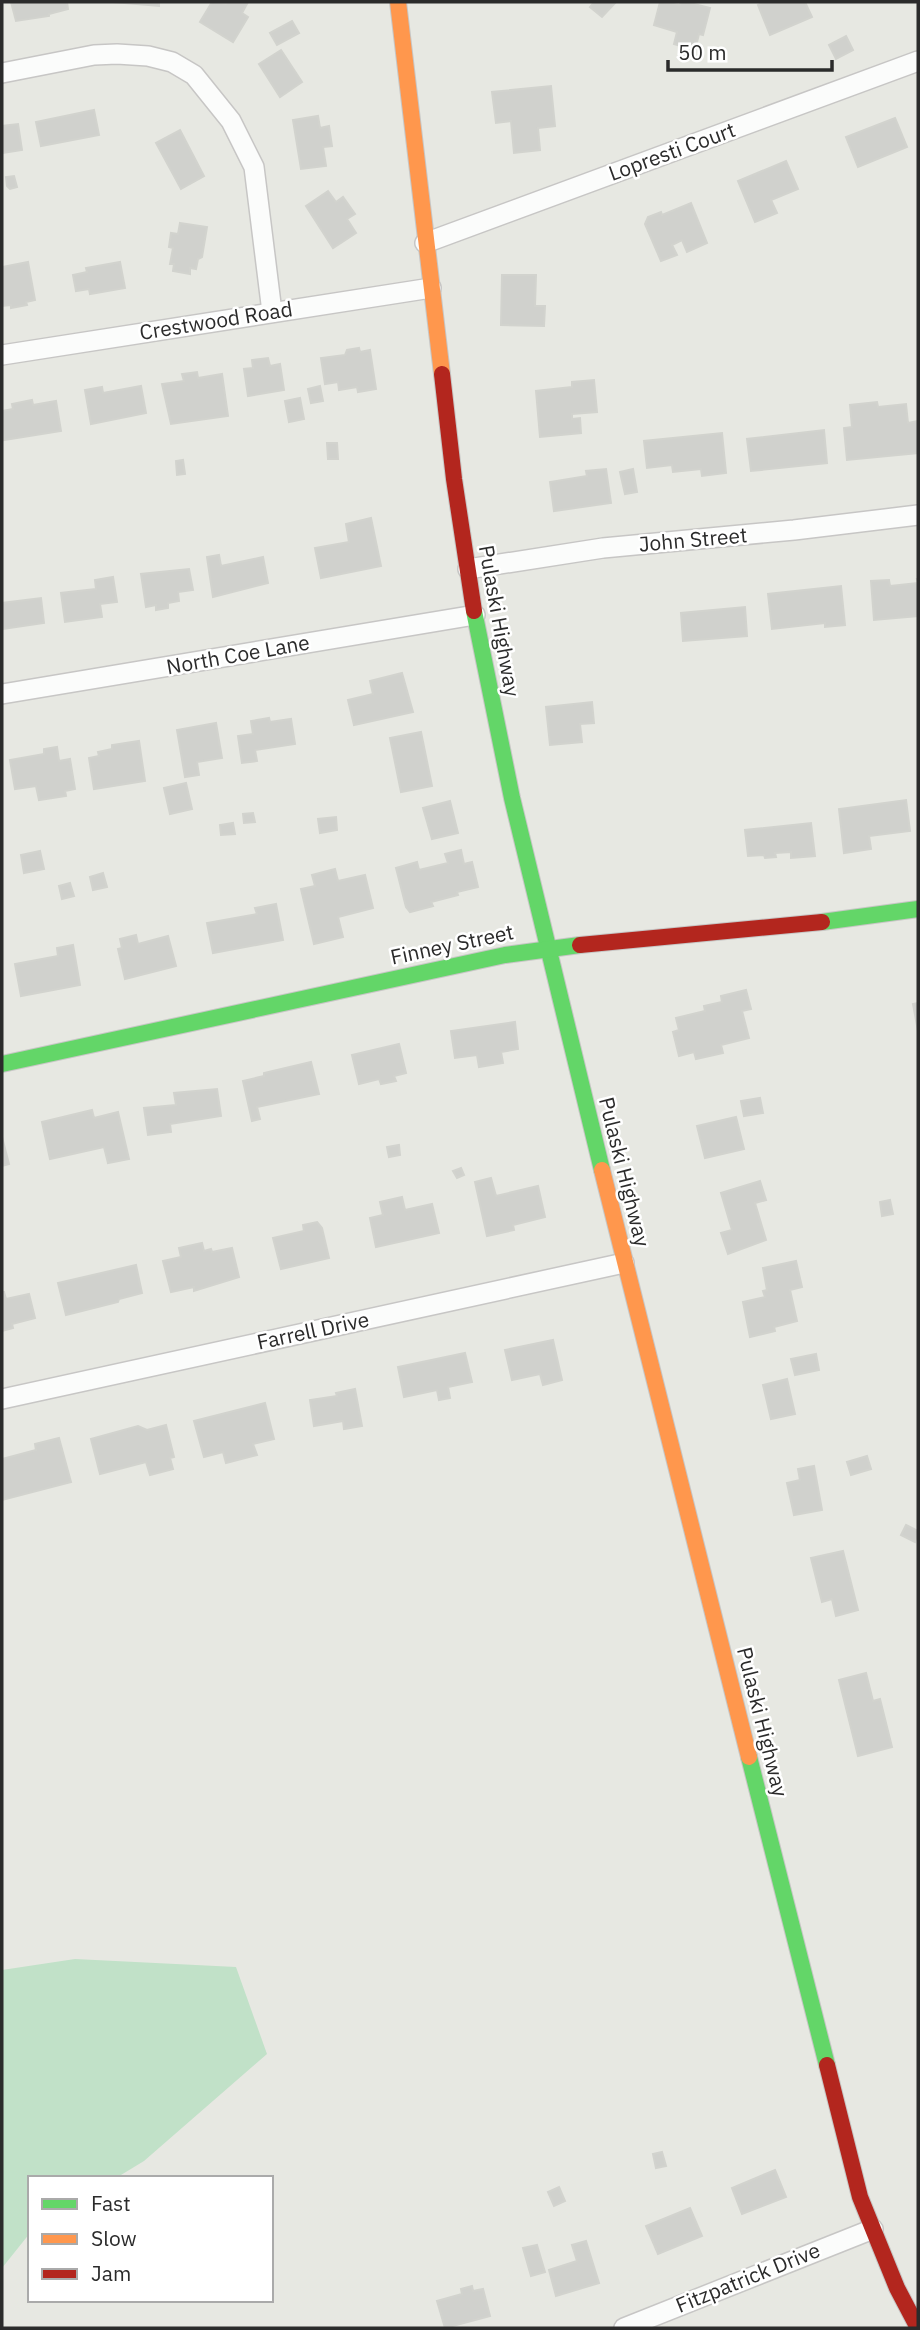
<svg xmlns="http://www.w3.org/2000/svg" width="920" height="2330" font-family="'IBM Plex Sans',sans-serif">
<rect width="100%" height="100%" fill="#e7e8e2"/>
<path fill="#c1e1c8" d="M75,1959L236,1967L267,2054L144,2161L116,2178H30V2233L2,2268V1970Z"/>
<g fill="#d0d1cd" stroke="#d2d3ce" stroke-width="2">
<path d="M11,2H67L68,9L49,14V16L16,21Z"/>
<path d="M113,2H159V6Z"/>
<path d="M212,2L226,4L227,2H248L242,13L248,17L233,42L200,22Z"/>
<path d="M594,2H616L602,17L590,7Z"/>
<path d="M660,2L680,5L681,2H686L710,8L703,35L699,34L695,50L674,44L677,32L654,25Z"/>
<path d="M765,2H805L812,17L770,35L758,5Z"/>
<path d="M292,21L299,33L277,45L270,33Z"/>
<path d="M846,36L853,50L836,59L829,45Z"/>
<path d="M281,50L302,82L280,97L259,64Z"/>
<path d="M551,86L555,126L538,128L540,150L514,153L511,121L496,123L492,92Z"/>
<path d="M94,110L99,135L41,146L36,122Z"/>
<path d="M318,116L320,128L329,126L332,146L323,147L326,166L301,169L293,120Z"/>
<path d="M895,118L907,147L858,167L846,137Z"/>
<path d="M18,124L22,150L2,153V126Z"/>
<path d="M180,130L204,176L181,189L156,143Z"/>
<path d="M786,161L798,189L771,200L777,213L755,222L738,181Z"/>
<path d="M14,176L17,187L10,189L7,186L6,177Z"/>
<path d="M328,191L336,202L343,197L355,214L347,219L356,233L333,248L306,206Z"/>
<path d="M691,203L707,243L687,252L682,240L672,245L677,255L661,261L645,224L648,217L661,212L662,215Z"/>
<path d="M180,223L207,227L202,257L198,259L196,269L190,268V274L173,271L174,264H170L173,248L169,247L171,233L178,234Z"/>
<path d="M28,262L35,300L26,302L27,305L11,308V305L2,306V267Z"/>
<path d="M120,262L125,288L90,294L89,289L76,291L73,275L87,272L86,268Z"/>
<path d="M502,275H536L535,306H545L544,326L501,325Z"/>
<path d="M359,348L360,352L370,350L376,389L358,392L357,387L339,390L338,382L325,384L321,358L345,355L347,350Z"/>
<path d="M268,358L270,366L280,364L284,390L248,396L244,369L253,368L252,360Z"/>
<path d="M197,372L198,378L222,374L228,416L171,424L162,384L184,381L182,374Z"/>
<path d="M594,380L597,412L572,414V419L580,418L581,433L540,437L536,391L572,387V382Z"/>
<path d="M141,386L146,413L91,424L85,390L102,387L103,393Z"/>
<path d="M320,386L323,401L311,403L308,389Z"/>
<path d="M300,398L304,419L289,422L285,401Z"/>
<path d="M32,400L33,405L56,401L61,431L4,440L2,411L13,409L12,404Z"/>
<path d="M877,402L878,407L906,404L908,423L918,421V453L847,460L844,428L852,427L850,405Z"/>
<path d="M824,430L827,463L751,471L747,439Z"/>
<path d="M722,433L726,473L702,476L701,469L673,472L672,465L647,468L644,441Z"/>
<path d="M327,443H337L338,459H328Z"/>
<path d="M183,460L185,474L177,475L176,461Z"/>
<path d="M606,469L611,503L554,511L550,482L587,476L586,471Z"/>
<path d="M633,469L637,492L625,494L620,472Z"/>
<path d="M371,518L381,566L321,578L315,548L349,542L346,524Z"/>
<path d="M219,555L221,566L263,557L268,583L213,597L207,557Z"/>
<path d="M189,569L193,590L178,592L179,601L168,603V608L156,610V605L146,607L141,574Z"/>
<path d="M113,577L117,602L100,604L102,617L65,622L61,593L96,589L95,580Z"/>
<path d="M917,579H918V616L874,620L871,581L889,580L890,586L918,583Z"/>
<path d="M841,586L845,625L825,627V623L772,629L768,594Z"/>
<path d="M41,598L44,623L2,629V603Z"/>
<path d="M745,607L747,636L683,641L681,613Z"/>
<path d="M402,673L413,712L354,725L348,700L373,694L370,681Z"/>
<path d="M592,702L594,723L580,724L582,742L550,745L546,707Z"/>
<path d="M269,718L270,722L291,719L295,744L255,750L257,761L242,763L238,736L253,734L251,721Z"/>
<path d="M216,723L222,758L197,762L199,775L185,777L177,730Z"/>
<path d="M421,732L432,786L401,792L390,738Z"/>
<path d="M139,741L145,781L94,789L89,758L99,756L98,752L112,749V745Z"/>
<path d="M57,747L59,761L70,759L75,789L65,791L66,796L39,800L36,786L15,789L10,760L44,754V749Z"/>
<path d="M186,783L192,809L170,814L164,788Z"/>
<path d="M906,800L910,831L869,836L871,849L844,853L839,809Z"/>
<path d="M450,801L458,833L432,839L423,808Z"/>
<path d="M253,813L255,822L244,823L243,814Z"/>
<path d="M336,817L337,830L320,833L318,819Z"/>
<path d="M233,823L235,834L221,835L220,825Z"/>
<path d="M811,823L815,856L791,858V852L775,853L776,857L765,858L764,855L748,856L745,830Z"/>
<path d="M461,850L464,864L472,862L478,887L457,892L458,895L431,902L433,906L410,912L406,907L396,868L417,862L419,870L448,863L445,854Z"/>
<path d="M40,851L44,869L24,873L21,855Z"/>
<path d="M335,869L338,881L365,875L373,908L338,917L343,937L314,944L301,889L315,886L312,875Z"/>
<path d="M103,873L107,887L93,890L90,877Z"/>
<path d="M70,883L74,896L62,899L59,886Z"/>
<path d="M276,904L283,940L213,953L207,923L257,914L255,908Z"/>
<path d="M136,935L138,944L168,936L176,966L125,979L118,949L122,948L120,939Z"/>
<path d="M73,945L80,985L21,996L15,964L58,956L57,948Z"/>
<path d="M746,990L751,1009L742,1011L749,1038L721,1045L723,1053L696,1059L694,1052L679,1056L673,1032L679,1030L676,1018L705,1011L704,1006L722,1002L721,996Z"/>
<path d="M918,1003V1031L913,1004Z"/>
<path d="M515,1022L518,1049L501,1052L503,1063L479,1067L477,1055L455,1058L451,1031Z"/>
<path d="M399,1044L406,1073L394,1076L396,1081L381,1084L379,1079L359,1084L352,1055Z"/>
<path d="M311,1062L319,1094L257,1107L260,1119L252,1121L243,1081L264,1076V1073Z"/>
<path d="M217,1089L221,1116L170,1124L171,1132L148,1135L144,1108L176,1105L174,1093Z"/>
<path d="M760,1098L763,1113L744,1116L741,1101Z"/>
<path d="M92,1110L94,1118L118,1112L129,1159L108,1163L104,1147L50,1159L42,1122Z"/>
<path d="M736,1117L744,1149L705,1158L697,1126Z"/>
<path d="M2,1137L9,1164L2,1166Z"/>
<path d="M399,1145L400,1155L389,1157L387,1147Z"/>
<path d="M461,1168L464,1175L457,1178L453,1171Z"/>
<path d="M491,1178L496,1196L538,1186L545,1217L513,1225L514,1230L487,1236L475,1182Z"/>
<path d="M760,1181L766,1200L755,1203L766,1240L728,1254L721,1233L732,1230L721,1193Z"/>
<path d="M402,1197L405,1210L432,1204L439,1233L376,1247L370,1218L383,1215L380,1202Z"/>
<path d="M890,1200L893,1214L882,1216L880,1202Z"/>
<path d="M317,1222L322,1228L329,1258L281,1269L273,1238L304,1231L303,1225Z"/>
<path d="M202,1243L204,1251L211,1249L212,1252L232,1248L239,1277L194,1291V1287L171,1292L163,1261L181,1257L179,1248Z"/>
<path d="M796,1261L802,1287L790,1290L797,1321L774,1327L775,1331L750,1337L743,1302L765,1297L763,1291L767,1290L763,1268Z"/>
<path d="M136,1265L142,1293L119,1299L118,1302L66,1315L58,1283Z"/>
<path d="M2,1292H4L6,1299L29,1294L35,1318L12,1324L13,1328L2,1331Z"/>
<path d="M553,1340L562,1380L543,1385L540,1374L512,1380L505,1350Z"/>
<path d="M465,1353L472,1382L448,1387L450,1398L439,1400L437,1390L404,1397L398,1367Z"/>
<path d="M816,1354L819,1370L795,1375L791,1359Z"/>
<path d="M787,1379L795,1414L771,1419L763,1385Z"/>
<path d="M355,1389L362,1426L344,1429L343,1421L314,1426L310,1400L337,1396L336,1393Z"/>
<path d="M265,1403L274,1439L253,1444L257,1455L226,1463L223,1452L204,1457L194,1421Z"/>
<path d="M166,1425L174,1457L170,1458L173,1469L150,1475L146,1462L100,1474L91,1439L138,1426L147,1430Z"/>
<path d="M59,1438L71,1482L2,1500V1459L36,1450L35,1444Z"/>
<path d="M867,1456L871,1469L851,1475L847,1462Z"/>
<path d="M814,1466L822,1510L794,1515L787,1483L800,1480L798,1469Z"/>
<path d="M906,1525L918,1531L915,1542L901,1535Z"/>
<path d="M843,1551L858,1610L836,1616L832,1599L822,1602L811,1558Z"/>
<path d="M866,1673L873,1701L880,1699L892,1747L858,1756L839,1680Z"/>
<path d="M662,2152L666,2166L656,2168L653,2154Z"/>
<path d="M775,2170L786,2197L742,2214L732,2188Z"/>
<path d="M559,2187L565,2201L554,2206L548,2192Z"/>
<path d="M690,2208L702,2236L658,2254L646,2226Z"/>
<path d="M586,2241L599,2283L556,2296L549,2270L577,2261L572,2245Z"/>
<path d="M537,2245L545,2272L531,2276L523,2248Z"/>
<path d="M472,2286L473,2291L483,2289L490,2316L445,2328L437,2301L462,2294L461,2289Z"/>
</g>
<g fill="none" stroke-linecap="round" stroke-linejoin="round">
<defs>
<g id="street">
<path d="M2,73L94,55L117,54L148,56L172,62L194,75L231,121L254,167L272,312"/>
<path d="M425,243L918,61"/>
<path d="M2,355L431,288"/>
<path d="M468,569L603,548L794,530L918,515"/>
<path d="M2,694L475,615"/>
<path d="M2,1399L624,1263"/>
<path d="M624,2328L873,2229"/>
</g>
<g id="fast">
<path d="M474,611L512,798L602,1170"/>
<path d="M822,922L918,909"/>
<path d="M2,1064L505,955L580,945"/>
<path d="M749,1757L827,2065"/>
</g>
<g id="slow">
<path d="M398,2L442,374"/>
<path d="M602,1170L749,1757"/>
</g>
<g id="jam">
<path d="M442,374L454,479L474,611"/>
<path d="M580,945L822,922"/>
<path d="M827,2065L860,2197L897,2288L918,2328"/>
</g>
</defs>
<use href="#street" stroke="#c7c6c5" stroke-width="22"/>
<use href="#fast" stroke="#c7c6c5" stroke-width="18"/>
<use href="#slow" stroke="#c7c6c5" stroke-width="18"/>
<use href="#jam" stroke="#c7c6c5" stroke-width="18"/>
<use href="#street" stroke="#fbfcfb" stroke-width="19"/>
<use href="#fast" stroke="#63d668" stroke-width="16"/>
<use href="#slow" stroke="#ff974d" stroke-width="16"/>
<use href="#jam" stroke="#b3261e" stroke-width="16"/>
</g>
<g text-anchor="middle" stroke-width="5" stroke-linejoin="round" paint-order="stroke">
<g font-size="21" fill="#2b2b2b" stroke="#fff">
<text transform="translate(672 152) rotate(-20)" y="7">Lopresti Court</text>
<text transform="translate(216 321) rotate(-9)" y="7">Crestwood Road</text>
<text transform="translate(693 540) rotate(-5)" y="7">John Street</text>
<text transform="translate(499 621) rotate(80)" y="7">Pulaski Highway</text>
<text transform="translate(238 655) rotate(-10)" y="7">North Coe Lane</text>
<text transform="translate(452 945) rotate(-12)" y="7">Finney Street</text>
<text transform="translate(624 1172) rotate(76)" y="7">Pulaski Highway</text>
<text transform="translate(313 1331) rotate(-12)" y="7">Farrell Drive</text>
<text transform="translate(762 1722) rotate(76)" y="7">Pulaski Highway</text>
<text transform="translate(748 2278) rotate(-22)" y="7">Fitzpatrick Drive</text>
</g>
</g>
<rect width="920" height="2330" fill="none" stroke="#2b2b2b" stroke-width="7"/>
<rect x="28" y="2176" width="245" height="126" fill="#ffffff" stroke="#aaaaaa" stroke-width="2"/>
<rect x="42" y="2199" width="35" height="10" fill="#63d668" stroke="#aaaaaa" stroke-width="2"/>
<text x="91" y="2211" font-size="21" fill="#2b2b2b">Fast</text>
<rect x="42" y="2234" width="35" height="10" fill="#ff974d" stroke="#aaaaaa" stroke-width="2"/>
<text x="91" y="2246" font-size="21" fill="#2b2b2b">Slow</text>
<rect x="42" y="2269" width="35" height="10" fill="#b3261e" stroke="#aaaaaa" stroke-width="2"/>
<text x="91" y="2281" font-size="21" fill="#2b2b2b">Jam</text>
<path d="M668 60v10h164v-10" fill="none" stroke="#2b2b2b" stroke-width="3.5"/>
<text x="678" y="60" font-size="21" fill="#2b2b2b" stroke="#ffffff" stroke-width="5" paint-order="stroke">50 m</text>
</svg>
